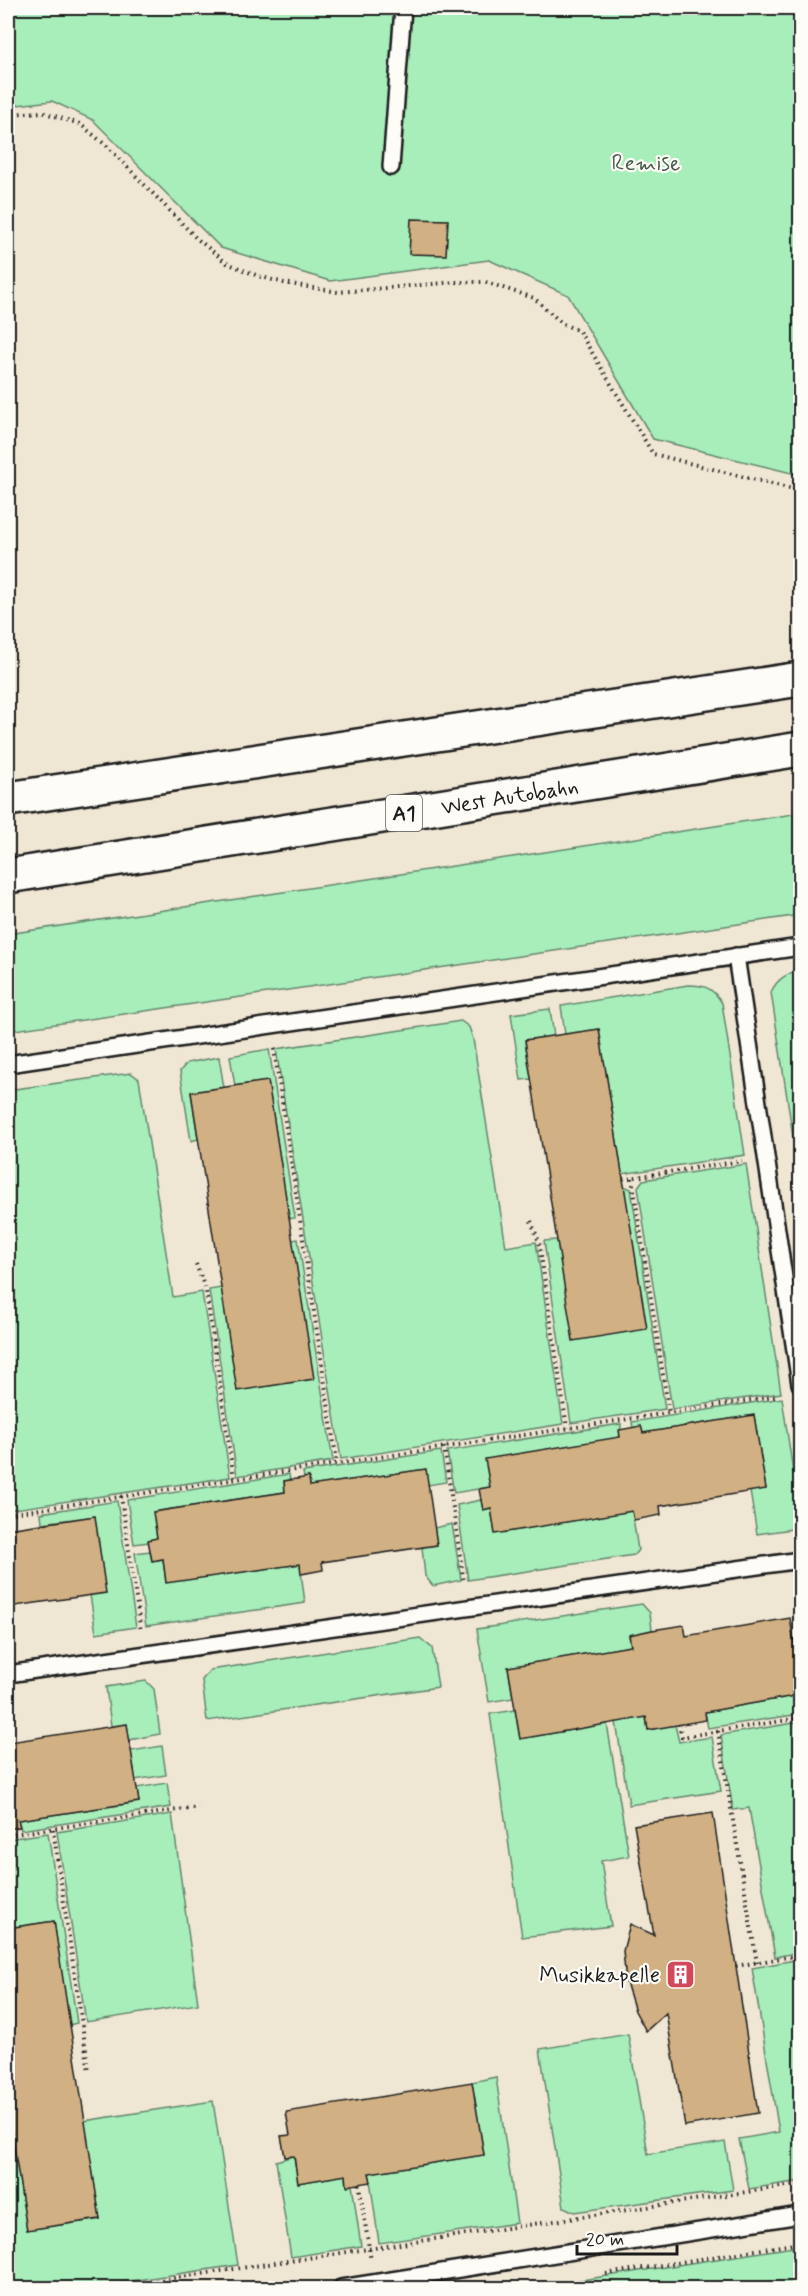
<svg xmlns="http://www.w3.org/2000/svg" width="808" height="2296" font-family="Mynerve,sans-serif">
<rect width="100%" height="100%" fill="#f0e6d4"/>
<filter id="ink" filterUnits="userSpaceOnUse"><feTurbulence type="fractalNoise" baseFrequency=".0167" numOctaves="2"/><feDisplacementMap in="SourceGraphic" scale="12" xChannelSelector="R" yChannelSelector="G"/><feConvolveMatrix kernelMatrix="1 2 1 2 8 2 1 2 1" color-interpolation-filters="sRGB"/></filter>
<g filter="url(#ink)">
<g fill="#a7eebb" stroke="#62856c" stroke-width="1.5">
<path d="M8,8H800V475L653,439L568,295L489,260L330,281L221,248L93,120L52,101L8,106Z"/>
<path d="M800,813V915L8,1031V934Z"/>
<path d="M800,971V1183L771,992C777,979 786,973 800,971Z"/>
<path d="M688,985C705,985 713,988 722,1003L745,1155L622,1174L599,1029L565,1034L561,1006Z"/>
<path d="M550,1009L554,1036L525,1041L531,1079L521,1080L511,1014Z"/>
<path d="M461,1021L469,1027L473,1039L506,1247L536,1242L563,1424L341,1459L276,1049Z"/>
<path d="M269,1049L295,1218L289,1219L268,1081L235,1086L230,1056Z"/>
<path d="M219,1057L224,1088L191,1093L198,1139L191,1141L180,1071L187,1063Z"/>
<path d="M131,1073L139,1079L173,1297L202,1292L230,1477L8,1510V1328L10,1327L8,1312V1090Z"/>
<path d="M746,1164L781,1393L672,1409L638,1187L643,1180Z"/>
<path d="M624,1186L631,1189L665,1409L571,1423L544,1241L557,1240Z"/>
<path d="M298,1239L333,1461L237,1476L209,1290L221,1288L292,1240Z"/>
<path d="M782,1398L800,1518L792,1529L757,1534L750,1491L766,1489L754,1415L643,1433L641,1426L633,1428L632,1422Z"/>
<path d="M621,1424L620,1437L490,1487L454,1493L447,1451Z"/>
<path d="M441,1451L446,1482L428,1485L425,1469L310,1486L309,1477L304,1478L303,1472Z"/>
<path d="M289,1474L290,1480L284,1481L285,1492L154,1512L157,1538L149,1540V1542L134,1544L127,1500Z"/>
<path d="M481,1500L483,1509L491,1508L495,1533L632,1511L638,1550L634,1555L468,1580L457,1505Z"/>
<path d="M117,1501L136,1627L96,1633L90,1595L95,1516L42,1523L41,1513Z"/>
<path d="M452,1524L461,1580L433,1586L425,1576L422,1547L437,1544L434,1528Z"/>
<path d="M150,1551L152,1561L163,1559L166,1582L300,1564L305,1603L146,1626L135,1553Z"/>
<path d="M642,1604L650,1613L652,1630L629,1635L631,1646L508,1667L513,1698L489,1702L477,1629Z"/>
<path d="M420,1638L432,1648L438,1687L207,1721L202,1680L210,1670Z"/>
<path d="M146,1681L154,1689L160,1734L129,1740L127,1724L111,1726L106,1687Z"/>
<path d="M800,1695V1714L708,1728L705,1712Z"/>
<path d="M515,1710L520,1739L607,1724L629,1856L601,1861L611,1926L522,1937L490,1714Z"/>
<path d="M646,1717L648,1730L675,1725L679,1742L712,1737L721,1791L629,1805L616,1722Z"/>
<path d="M800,1722V1952L775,1957L749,1808L733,1810L721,1735Z"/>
<path d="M162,1746L166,1775L135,1780L131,1751Z"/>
<path d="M167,1783L171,1807L21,1830L18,1820L139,1802L136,1788Z"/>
<path d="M172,1814L198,2004L86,2022L57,1832Z"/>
<path d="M48,1833L77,2023L69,2025L54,1921L8,1928V1839Z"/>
<path d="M800,1959V2181L749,2189L739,2139L779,2132L752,1968Z"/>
<path d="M628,2034L648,2154L725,2142L733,2190L574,2212L564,2207L540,2049Z"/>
<path d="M496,2077L517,2223L379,2243L369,2173L484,2155L472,2082Z"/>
<path d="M213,2101L238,2265L83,2288H8V2108L27,2230L100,2219L84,2121Z"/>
<path d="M294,2156L298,2183L346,2175L347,2186L352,2185L361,2246L291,2257L276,2161Z"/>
<path d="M800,2246V2288H572V2285L575,2281Z"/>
</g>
<g fill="#d1b184" stroke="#1c1c1c" stroke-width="1.5">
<path d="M411,219L448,220L446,255L409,254Z"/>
<path d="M599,1029L647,1329L573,1341L525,1040Z"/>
<path d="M268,1081L314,1379L237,1391L191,1092Z"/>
<path d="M754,1415L766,1489L660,1506L661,1515L634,1520L632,1511L495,1534L491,1508L483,1510L479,1489L490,1487L485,1459L620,1437L619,1430L641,1426L643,1433Z"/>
<path d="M426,1469L437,1545L322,1562L323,1570L301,1574L300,1564L166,1583L163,1559L152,1561L148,1540L157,1538L153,1512L285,1492L284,1481L309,1477L310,1486Z"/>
<path d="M95,1516L106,1593L8,1607V1529Z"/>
<path d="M790,1618L800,1680V1695L705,1712L706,1720L648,1730L646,1717L520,1739L508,1667L631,1646L629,1635L652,1630L684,1625L686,1636Z"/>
<path d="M127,1724L139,1802L18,1820L20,1827L8,1829V1735H9L10,1742Z"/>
<path d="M713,1813L758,2113L685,2126L666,2013L646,2031L635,2011L626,1982L623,1951L630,1924L654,1935L634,1825Z"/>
<path d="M54,1921L100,2219L27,2230L8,2108V1928Z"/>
<path d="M472,2082L484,2155L369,2173L371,2182L347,2186L346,2175L298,2183L294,2156L285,2157L281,2136L290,2135L286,2112Z"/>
</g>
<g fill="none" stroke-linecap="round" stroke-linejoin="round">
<defs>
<g id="service">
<path d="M391,167L403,8"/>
<path d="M736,956L800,1384"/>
<path d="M8,1064L800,947"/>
<path d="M8,1674L800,1560"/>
<path d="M341,2288L800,2215"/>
</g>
<g id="motorway">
<path d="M8,799L800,679"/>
<path id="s1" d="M8,876L800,749"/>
</g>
</defs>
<use href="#service" stroke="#1c1c1c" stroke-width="20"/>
<use href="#motorway" stroke="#1c1c1c" stroke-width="38"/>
<g stroke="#1c1c1c" stroke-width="4" stroke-dasharray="1.5 4.5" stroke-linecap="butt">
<path d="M8,114L42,112L80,124L107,146L196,238L227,263L258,276L284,283L338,292L457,282H485L534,298L563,324L579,331L653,454L800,491"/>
<path d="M274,1049L337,1463"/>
<path d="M632,1178L669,1413"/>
<path d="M623,1179L742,1161"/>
<path d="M531,1221L539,1242L567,1428"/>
<path d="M196,1264L206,1291L234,1479"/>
<path d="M444,1447L464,1583"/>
<path d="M121,1496L141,1632"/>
<path d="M8,1514L779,1396"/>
<path d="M679,1724L682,1737L800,1718"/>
<path d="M718,1731L757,1963"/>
<path d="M53,1829L89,2071"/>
<path d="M8,1835L198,1807"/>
<path d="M736,1966L800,1955"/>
<path d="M359,2184L371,2261"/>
<path d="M606,2274L800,2243"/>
<path d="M108,2288L800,2184"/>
</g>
<use href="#service" stroke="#fdfcf7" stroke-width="15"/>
<use href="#motorway" stroke="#fdfcf7" stroke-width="33"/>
</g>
</g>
<defs>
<symbol id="building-square" viewBox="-11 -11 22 22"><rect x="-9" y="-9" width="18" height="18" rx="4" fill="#d1495b" stroke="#fdfcf7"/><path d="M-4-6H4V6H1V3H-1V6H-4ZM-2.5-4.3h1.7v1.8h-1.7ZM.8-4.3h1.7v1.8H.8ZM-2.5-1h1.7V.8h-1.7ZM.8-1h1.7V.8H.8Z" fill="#fff"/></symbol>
</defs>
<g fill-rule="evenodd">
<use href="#building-square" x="664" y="1958" width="33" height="33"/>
</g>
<g text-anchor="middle" stroke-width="4.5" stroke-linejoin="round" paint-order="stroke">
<rect fill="#fdfcf7" stroke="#605f5e" stroke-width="1.5" x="386" y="795" width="36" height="36" rx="4.5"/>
<g font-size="21" font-weight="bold" fill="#1c1c1c">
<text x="404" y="820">A1</text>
</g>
<g font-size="22" fill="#465b4c" stroke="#fdfcf7">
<text x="646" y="170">Remise</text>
</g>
<g font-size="22" fill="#1c1c1c" stroke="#fdfcf7">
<text dy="8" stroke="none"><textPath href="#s1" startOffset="508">West Autobahn</textPath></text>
</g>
<g font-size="22" fill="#1c1c1c" stroke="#fdfcf7" text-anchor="end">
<text x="660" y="1982">Musikkapelle</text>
</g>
</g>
<rect width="808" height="2296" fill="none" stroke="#fdfcf7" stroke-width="30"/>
<rect x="15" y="15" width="778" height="2266" fill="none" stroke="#1c1c1c" stroke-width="2" filter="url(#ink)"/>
<path d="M577 2245v9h100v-9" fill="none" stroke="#1c1c1c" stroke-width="3"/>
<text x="586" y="2245" font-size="18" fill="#1c1c1c" stroke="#fdfcf7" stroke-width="4.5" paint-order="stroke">20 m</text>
</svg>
